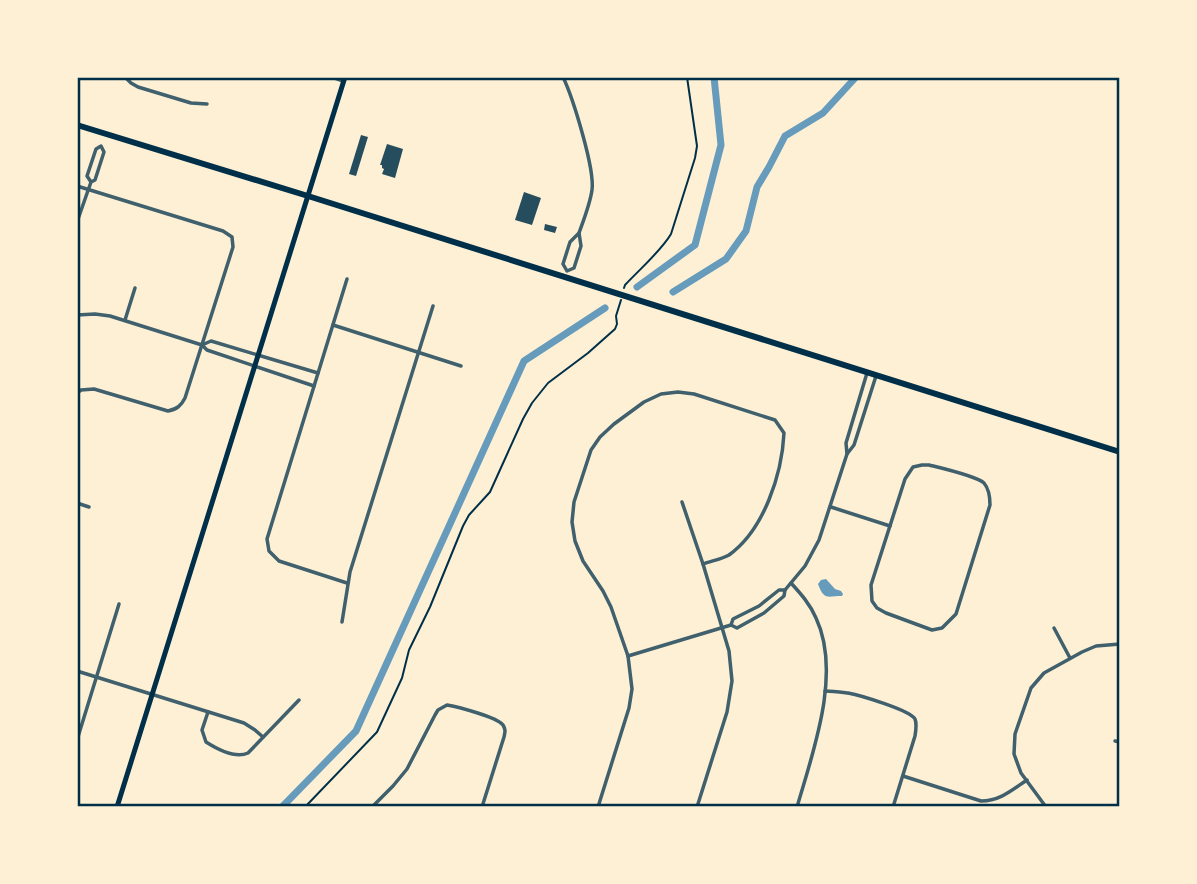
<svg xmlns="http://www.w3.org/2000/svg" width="1197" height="884" font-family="Raleway,sans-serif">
<rect width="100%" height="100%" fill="#fdf0d5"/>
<path fill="#669bbc" d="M826,579L835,589L841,591L843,594L842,596C828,596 824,601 818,584L821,580Z"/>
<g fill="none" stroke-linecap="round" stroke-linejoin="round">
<g stroke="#669bbc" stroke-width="7">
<path d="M637,287L695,245L721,145L714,77"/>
<path d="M673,292L726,259L746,231L757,187L769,167L785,136L823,113L856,77"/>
<path d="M282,807L356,731L524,361L605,308"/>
</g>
</g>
<g fill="#264d5e">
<path d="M361,135L368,137L356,176L349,174Z"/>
<path d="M387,144L403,149L395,178L382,174L384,169L382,168V165H380Z"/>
<path d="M524,192L541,198L532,225L515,220Z"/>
<path d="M545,224L557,227L555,233L544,230Z"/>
</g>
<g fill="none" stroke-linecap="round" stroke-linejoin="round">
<g stroke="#003049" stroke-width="2">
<path d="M624,288L625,285C640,269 661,251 671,234L695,158L697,146L687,77"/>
<path d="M305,807L377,732L402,678L409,650L430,607L463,526L469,515L490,492L523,419L532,403L548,383L588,353L615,329L617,324L616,316L621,300"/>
</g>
<g stroke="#3f606c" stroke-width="3.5">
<path d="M125,77L131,83L138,87L191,103L207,104"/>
<path d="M332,77L343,81"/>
<path d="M563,77C573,98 595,169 592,190C590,204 584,219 579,233"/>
<path d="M77,186L223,231L232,237L233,247L185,398C181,406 177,409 168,411L94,389L81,390L77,393"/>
<path d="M77,222L91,182L95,180L104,152L101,146L96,149L87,176L91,182"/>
<path d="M579,233L581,246L574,268L567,271L563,264L570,242Z"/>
<path d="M347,279L267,539L269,551L279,561L347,583"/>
<path d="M77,315L95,314L110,316L202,345"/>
<path d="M125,320L135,288"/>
<path d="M333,325L461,366"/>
<path d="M867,373L846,443L847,454L854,445L876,376"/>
<path d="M314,386L207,350L202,345L211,341L318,373"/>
<path d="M922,465H929C941,468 976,476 984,483C989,489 990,497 990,505L956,614L942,628L932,630L886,613L877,608L872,601L871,585L905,479L913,467Z"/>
<path d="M682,502L703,564L729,651L732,681L727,712L697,807"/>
<path d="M77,503L89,507"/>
<path d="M831,507L890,526"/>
<path d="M791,583C801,594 810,604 816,618C842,673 813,752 797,807"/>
<path d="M785,590L805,566L819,540L847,454"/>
<path d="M342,622L350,572L433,306"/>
<path d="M1054,628L1070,658"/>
<path d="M628,656L731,625L737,628L764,613L784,596L785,590H779L759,606L733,619L731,625"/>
<path d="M77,671L244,723L255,730L263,737"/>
<path d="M825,691C833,691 840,692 848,693C859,695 910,710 915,719C917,724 916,730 915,736L893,807"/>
<path d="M208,712L202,730L206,742C217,749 235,759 248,753L299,700"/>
<path d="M77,740L119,604"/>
<path d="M1115,741L1120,742"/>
<path d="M903,776L981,801C1000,801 1012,790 1027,780"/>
<path d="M372,807L393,786L407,769L435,715L438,710L447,705C458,707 497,717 503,725C506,730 505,732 504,737L482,807"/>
<path d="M598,807L629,708L632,689L628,656L611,607L603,591L583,561L575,541L572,522L574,502L591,450L600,437L614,424L644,402L661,394L678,392L694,394L775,420L784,433C782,474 764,530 729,555C722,559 711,561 703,564"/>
<path d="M1046,807L1021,773L1014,754L1015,734L1031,688L1044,673L1082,652L1096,646L1120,644"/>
</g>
<path stroke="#003049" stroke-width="5" d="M117,807L345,77"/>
<path stroke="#003049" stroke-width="6" d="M77,125L308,196L1120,452"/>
</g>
<rect width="1197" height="884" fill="none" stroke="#fdf0d5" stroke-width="158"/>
<rect x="79" y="79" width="1039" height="726" fill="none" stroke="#003049" stroke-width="2.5"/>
</svg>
